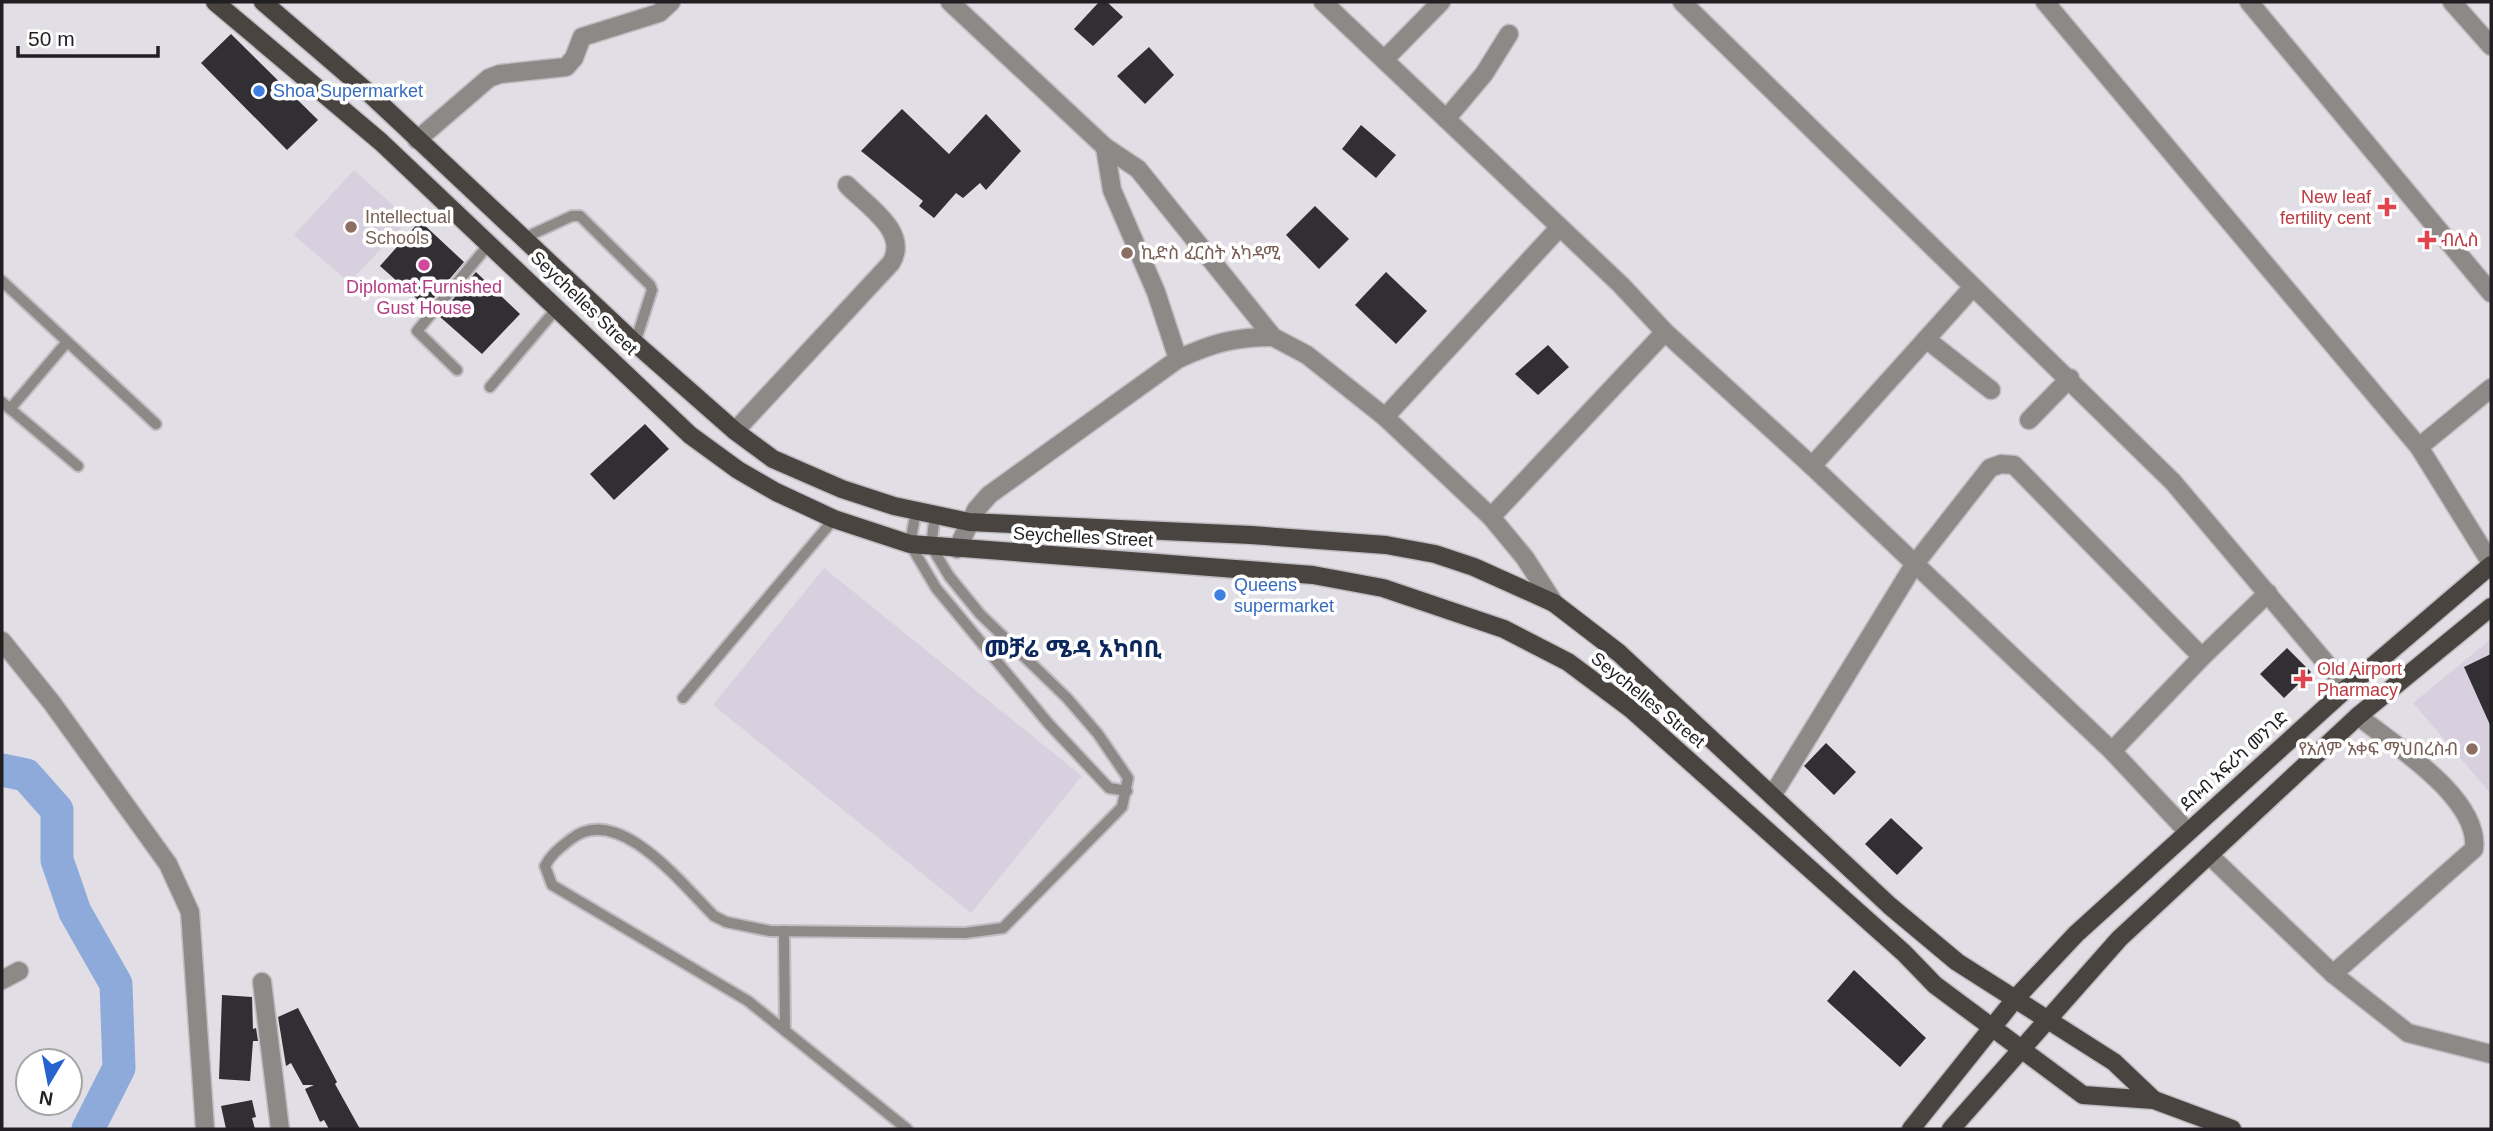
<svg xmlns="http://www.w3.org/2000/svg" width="2493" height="1131" font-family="Arial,'Noto Sans Ethiopic',sans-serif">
<rect width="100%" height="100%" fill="#e2dee5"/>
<g fill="#d8d0de">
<path d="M354,170L409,220L349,282L294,235Z"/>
<path d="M824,568L1082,776L971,913L713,705Z"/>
<path d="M2491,639V794L2413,703Z"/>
</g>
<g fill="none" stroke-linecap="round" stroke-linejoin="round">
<path stroke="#8eaada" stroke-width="33" d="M2,770L26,775L57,810V860L75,912L116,984L119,1068L88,1129"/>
</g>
<g fill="#312e34">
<path d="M1099,2H1107L1123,17L1093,46L1074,29Z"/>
<path d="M231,34L318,120L287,150L201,63Z"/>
<path d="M1149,47L1174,75L1145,104L1117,76Z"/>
<path d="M902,109L949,154L986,114L1021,151L986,190L980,183L963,198L956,193L934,218L919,206L923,201L861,151Z"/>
<path d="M1361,125L1396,155L1376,178L1342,149Z"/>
<path d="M1315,206L1349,239L1319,269L1286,235Z"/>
<path d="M420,221L464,262L426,307L380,266Z"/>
<path d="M476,272L520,314L482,354L439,316Z"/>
<path d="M1386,272L1427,311L1396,344L1355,305Z"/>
<path d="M1548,345L1569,367L1538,395L1515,374Z"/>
<path d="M645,424L669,449L614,500L590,474Z"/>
<path d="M2287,648L2311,672L2284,698L2260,674Z"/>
<path d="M2491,654V727L2464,667Z"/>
<path d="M1826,743L1856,772L1834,795L1804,766Z"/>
<path d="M1891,818L1923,848L1897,875L1865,844Z"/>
<path d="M1854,970L1926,1038L1900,1067L1827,1001Z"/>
<path d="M222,995L252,997L253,1029L256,1028L258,1041H253L250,1081L219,1079Z"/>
<path d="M298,1008L337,1082L335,1084L360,1129H329L324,1120L320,1122L305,1089L314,1085H303L291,1063L286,1066L278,1017Z"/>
<path d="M252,1100L256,1117L252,1118L255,1129H226L221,1106Z"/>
</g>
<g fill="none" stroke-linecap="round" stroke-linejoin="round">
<defs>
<g id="service">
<path d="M524,238L572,216H580L650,285L652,290L635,343"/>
<path d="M2,281L156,424"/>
<path d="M457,370L417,331L490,243"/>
<path d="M490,387L558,307"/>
<path d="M2,402L78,466"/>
<path d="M10,409L67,342"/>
<path d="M916,511L910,544L936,588L1048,723L1109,788L1127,791"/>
<path d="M683,698L834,519"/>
<path d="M784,931L785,1031"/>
<path d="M907,1129L748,1001L552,885L545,866C551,854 560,848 571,839C618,802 682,884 714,916L726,922L770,931L965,933L1003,928L1122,807L1128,778L1098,734L1067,698L980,614L949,576L931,546L935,515"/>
</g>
<g id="minor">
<path d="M950,2L1105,147L1138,169L1273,337L1307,355L1385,417L1491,517L1525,558L1554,603"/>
<path d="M1323,2L1621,285L1665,332L1812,466L2112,751L2187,831"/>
<path d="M1682,2L2173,482L2347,688"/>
<path d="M2045,2L2419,447L2491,563"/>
<path d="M2249,2L2491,293"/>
<path d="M2452,2L2491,46"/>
<path d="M1384,60L1441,2"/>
<path d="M1446,119L1484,74L1509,34"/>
<path d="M417,140L489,78L500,74L566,67L574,58L582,37L659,13L671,2"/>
<path d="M1105,147L1112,190L1156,292L1178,359"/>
<path d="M1926,339L1991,390"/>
<path d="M1385,417L1559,228"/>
<path d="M2029,420L2070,378"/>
<path d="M735,431L891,263C910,232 867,206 847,185"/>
<path d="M2419,447L2491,388"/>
<path d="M1812,466L1973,287"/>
<path d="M1491,517L1665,332"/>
<path d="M957,549L976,510L989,495L1178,359C1213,343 1234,337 1273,337"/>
<path d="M2,641L52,703L168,864L190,912L205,1129"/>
<path d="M2112,751L2202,657L2268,593"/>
<path d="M1772,796L1914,565L1990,468L2001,464L2014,465L2202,657"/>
<path d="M2209,855L2333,974L2408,1033L2491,1054"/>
<path d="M2333,974L2474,849C2480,798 2394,745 2358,716"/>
<path d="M2,980L19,971"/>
<path d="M262,982L280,1129"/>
</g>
<g id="primary">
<path d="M215,2L381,142L690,435L738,470L776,492L834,519L910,544L1313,575L1383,588L1504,629L1568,662L1631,709L1904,953L1935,985L2083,1095L2154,1100L2232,1129"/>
<path d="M263,2L370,94L635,343L735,431L773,459L842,489L894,506L969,522L1251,535L1386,545L1435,554L1474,567L1554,603L1619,653L1890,906L1957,962L2114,1062L2154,1100"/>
<path d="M1911,1129L2015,999L2076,934L2347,688L2491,565"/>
<path d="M1951,1129L2119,939L2358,716L2491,607"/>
</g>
</defs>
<use href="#service" stroke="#bfbcc2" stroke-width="14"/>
<use href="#minor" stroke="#bfbcc2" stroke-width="21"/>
<use href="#primary" stroke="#bfbcc2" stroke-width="21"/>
<use href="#service" stroke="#8c8987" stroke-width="10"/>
<use href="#minor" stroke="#8c8987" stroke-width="18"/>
<use href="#primary" stroke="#494440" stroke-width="18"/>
</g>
<g fill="#3f7fe0" stroke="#fff" stroke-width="2.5">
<circle cx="259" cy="91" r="7"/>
<circle cx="1220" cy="595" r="7"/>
</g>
<g fill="#e0444e" stroke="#fff" stroke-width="2.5">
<path d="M2383.5 196.5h7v7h7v7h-7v7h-7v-7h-7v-7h7z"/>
<path d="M2423.5 229.5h7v7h7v7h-7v7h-7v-7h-7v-7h7z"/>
<path d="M2299.5 668.5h7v7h7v7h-7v7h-7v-7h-7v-7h7z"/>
</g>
<g fill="#8d6e63" stroke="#fff" stroke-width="2.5">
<circle cx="351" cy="227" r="7"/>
<circle cx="1127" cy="253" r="7"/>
<circle cx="2472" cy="749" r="7"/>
</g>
<circle fill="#d1479c" stroke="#fff" stroke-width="2.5" cx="424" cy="265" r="7"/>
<g text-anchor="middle" stroke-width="7" stroke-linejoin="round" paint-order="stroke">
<g font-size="18" fill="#366cbe" stroke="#fff" text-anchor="start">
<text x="273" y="97">Shoa Supermarket</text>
<text x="1234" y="591">Queens<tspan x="1234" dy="21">supermarket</tspan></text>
</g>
<g font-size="18" fill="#be3a42" stroke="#fff" text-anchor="start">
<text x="2371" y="203" text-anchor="end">New leaf<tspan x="2371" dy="21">fertility cent</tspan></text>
<text x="2441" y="246">ብሊስ</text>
<text x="2317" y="675">Old Airport<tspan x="2317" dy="21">Pharmacy</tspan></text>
</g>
<g font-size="18" fill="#785e54" stroke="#fff" text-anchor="start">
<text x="365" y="223">Intellectual<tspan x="365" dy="21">Schools</tspan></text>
<text x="1141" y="259">ኪድስ ፈርስት አካዳሚ</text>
<text x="2458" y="755" text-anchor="end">የአለም አቀፍ ማህበረስብ</text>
</g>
<g font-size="18" fill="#b23c85" stroke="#fff">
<text x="424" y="293">Diplomat Furnished<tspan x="424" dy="21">Gust House</tspan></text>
</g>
<g font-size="18" fill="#211f22" stroke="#fff">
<text transform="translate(584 303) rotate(44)" y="6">Seychelles Street</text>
<text transform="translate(1083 537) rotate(3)" y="6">Seychelles Street</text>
<text transform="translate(1648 700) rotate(39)" y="6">Seychelles Street</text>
<text transform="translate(2234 761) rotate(-42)" y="6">ደቡብ አፍሪካ መንገድ</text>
</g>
<g font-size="24" font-weight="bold" fill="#0b275c" stroke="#fff">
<text x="1073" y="657">መቻሬ ሜዳ አካባቢ</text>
</g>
</g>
<rect width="2493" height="1131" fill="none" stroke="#211f22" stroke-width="7"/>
<g transform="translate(49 1082) rotate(190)"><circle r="33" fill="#ffffff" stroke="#a6a5a7" stroke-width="2"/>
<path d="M0-5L12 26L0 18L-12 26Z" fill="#2862cf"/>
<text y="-10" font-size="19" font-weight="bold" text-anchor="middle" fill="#211f22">N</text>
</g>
<path d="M18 46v10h140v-10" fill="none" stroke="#211f22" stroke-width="3.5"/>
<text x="28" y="46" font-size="21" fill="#211f22" stroke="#ffffff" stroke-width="5" paint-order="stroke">50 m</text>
</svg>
